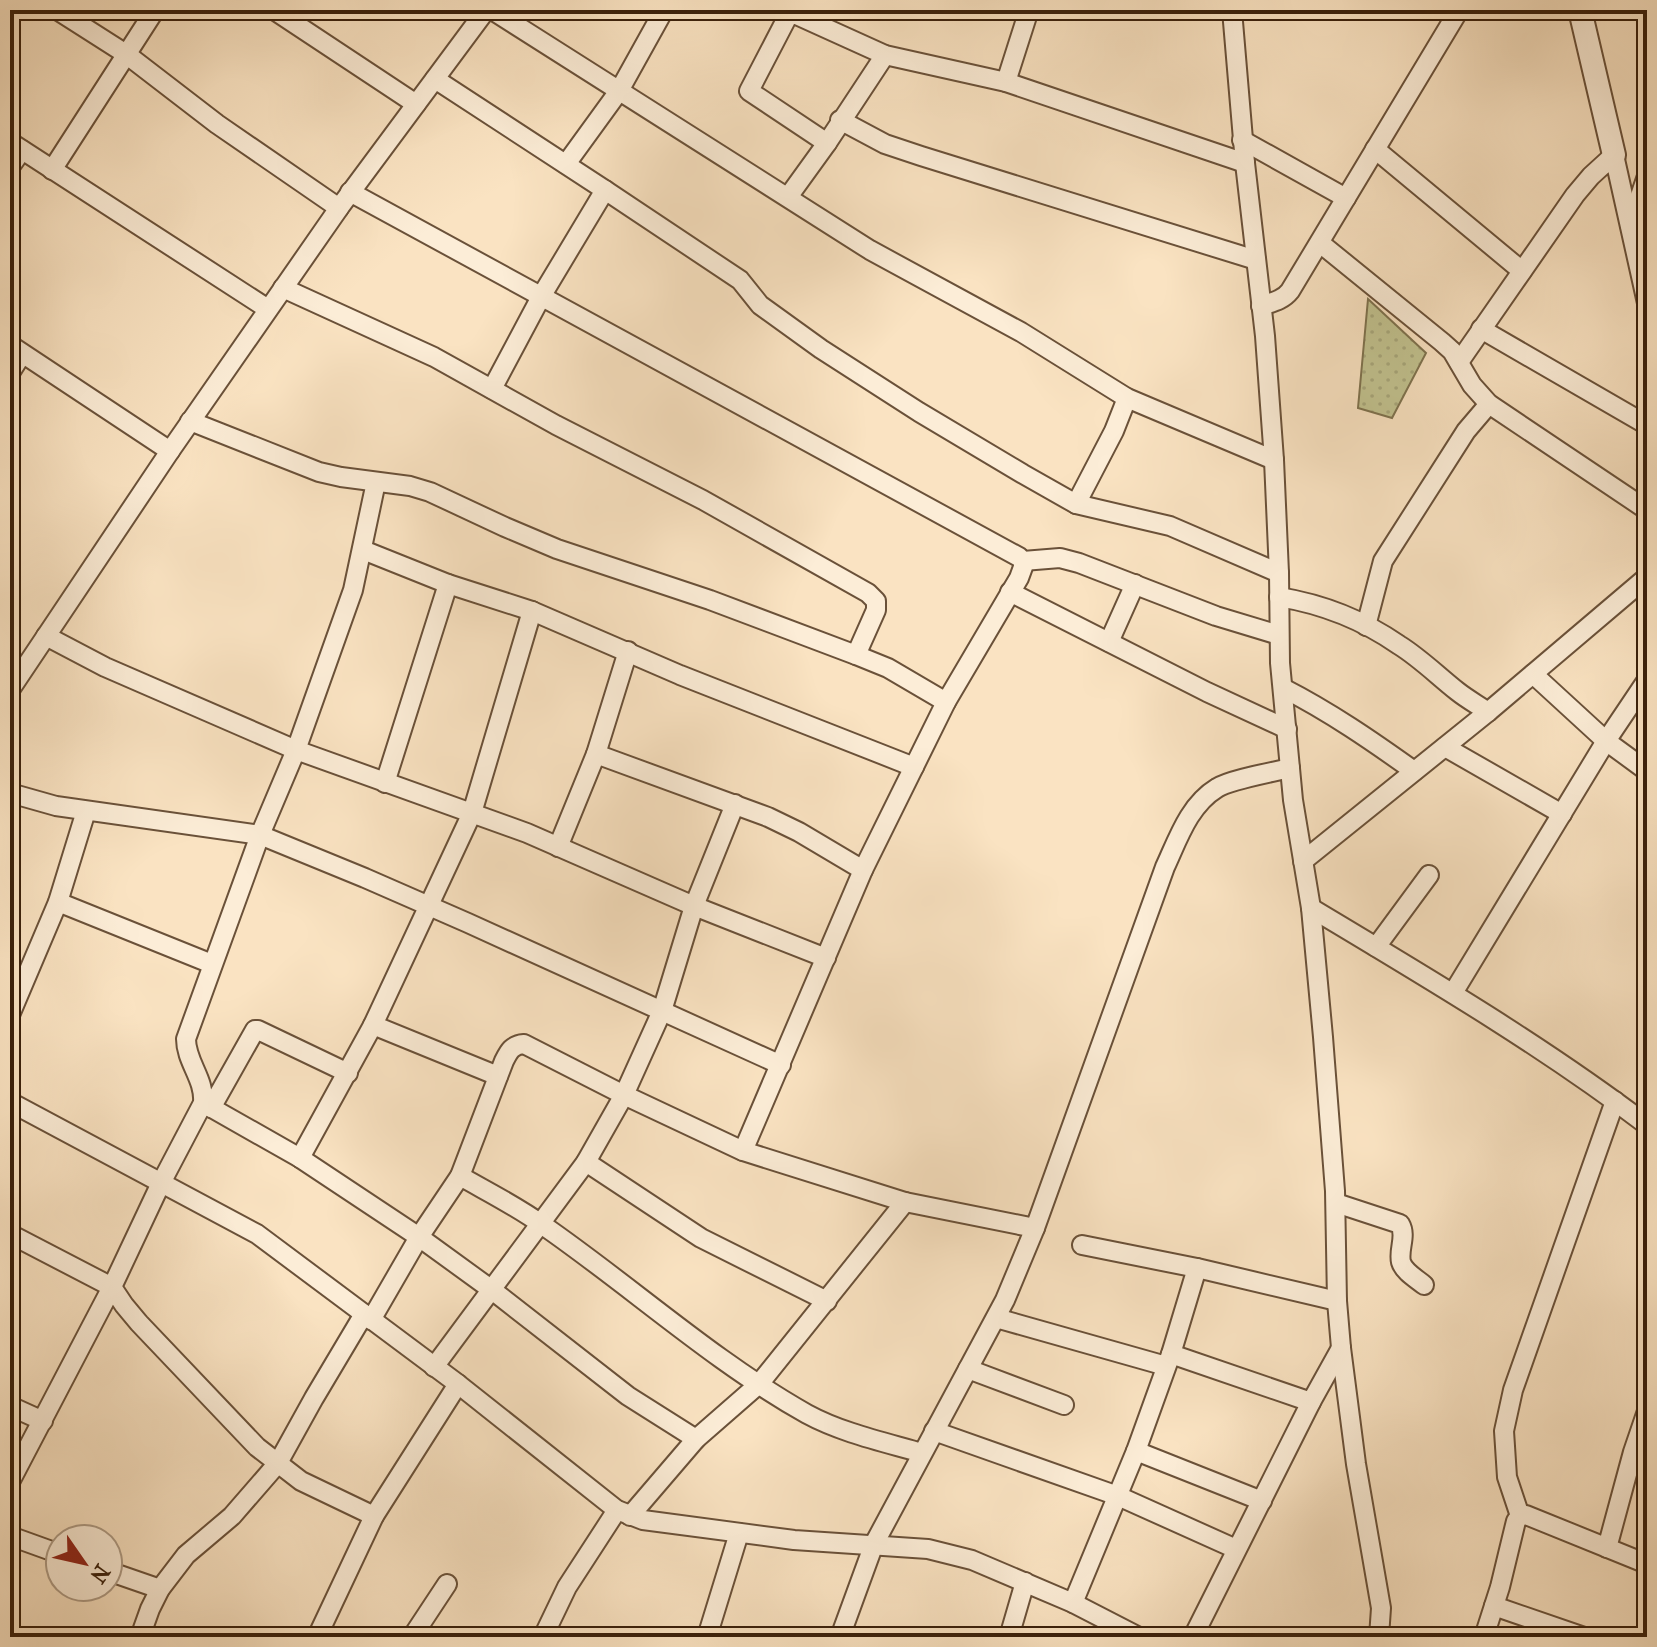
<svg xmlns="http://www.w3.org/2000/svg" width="1657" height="1647" font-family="'IM FELL French Canon',serif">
<defs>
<pattern id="green-dots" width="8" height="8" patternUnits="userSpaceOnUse" patternTransform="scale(2)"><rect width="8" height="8" fill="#c2c390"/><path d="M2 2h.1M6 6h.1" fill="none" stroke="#a7a77b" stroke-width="1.8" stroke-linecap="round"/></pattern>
</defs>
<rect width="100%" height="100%" fill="#fae3c2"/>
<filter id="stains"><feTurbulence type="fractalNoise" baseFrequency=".0025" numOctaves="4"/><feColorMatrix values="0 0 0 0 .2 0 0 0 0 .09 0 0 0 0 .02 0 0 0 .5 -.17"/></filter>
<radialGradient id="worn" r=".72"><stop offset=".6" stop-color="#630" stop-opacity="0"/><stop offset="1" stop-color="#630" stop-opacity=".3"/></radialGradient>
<path fill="url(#green-dots)" stroke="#7e724e" stroke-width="2" d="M1368,299L1426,353L1392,418L1358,408Z"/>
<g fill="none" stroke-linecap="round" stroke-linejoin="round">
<defs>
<g id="minor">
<path d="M57,10L126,54L217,124L339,208"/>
<path d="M274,10L416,104"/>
<path d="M492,10L870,250L1021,332L1127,398L1274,460"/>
<path d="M1232,10L1245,163L1265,336L1274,460L1279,573L1280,663L1293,800L1311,908L1323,1037L1335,1191L1337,1301L1341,1348L1356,1464L1381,1608L1379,1637"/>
<path d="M435,79L605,190L740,280L760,305L821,349L919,412L1023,474L1076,504L1170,526L1279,573"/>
<path d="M1006,82L1029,10"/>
<path d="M840,120L885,144L921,156L1256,260"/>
<path d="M1242,140L1346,198"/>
<path d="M10,142L268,309"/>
<path d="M827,143L749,91L790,12L885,55L1006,82L1245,163"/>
<path d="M1375,149L1522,271"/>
<path d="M566,164L619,91L664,10"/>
<path d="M10,167L22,150"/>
<path d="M52,170L155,10"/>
<path d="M1647,176L1630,225L1647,233"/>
<path d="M350,192L1019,557L1023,561L1060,558L1079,563L1216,616L1279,635"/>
<path d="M788,197L827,143L885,55"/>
<path d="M1320,243L1442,342L1452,351L1472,385L1489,404L1647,510"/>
<path d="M283,288L434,357L556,425L703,500L868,593L876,601V610L856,655"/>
<path d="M1261,306C1273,302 1283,300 1290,291L1459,10"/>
<path d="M1481,329L1647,425"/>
<path d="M10,345L170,451"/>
<path d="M1459,362L1575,195L1591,176L1614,155L1647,303"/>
<path d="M10,373L22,354"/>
<path d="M492,389L542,295L605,190"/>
<path d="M190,421L319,472L341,477L410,486L430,492L505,527L557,549L710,600L856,655L888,668L946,702"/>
<path d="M1076,504L1114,431L1127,398"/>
<path d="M363,550L448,584L532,611L680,675L914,767"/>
<path d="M1010,592L1207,692L1287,729"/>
<path d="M1279,597C1322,604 1363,620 1399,645C1420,658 1438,676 1457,691C1467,699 1478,705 1488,712"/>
<path d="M1366,626L1383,561L1466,431L1489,404"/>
<path d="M46,636L105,667L296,750L527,833L694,906L826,958"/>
<path d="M1109,642L1135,584"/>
<path d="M1533,674L1606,741L1647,771"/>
<path d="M1283,688C1330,712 1372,741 1414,771"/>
<path d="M10,690L170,451L339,208L486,10"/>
<path d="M1445,747L1562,814"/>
<path d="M596,754L768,817L799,832L863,870"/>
<path d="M385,783L448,584"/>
<path d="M10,793L56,806L260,835L365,878L468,923L781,1065"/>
<path d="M558,847L596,754L628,651"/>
<path d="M1303,861L1488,712L1647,577"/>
<path d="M58,902L212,964"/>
<path d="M1311,908C1426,977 1540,1044 1647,1125"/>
<path d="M1376,947L1429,875"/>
<path d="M1453,993L1606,741L1647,680"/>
<path d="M10,1015L58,902L86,811"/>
<path d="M373,1025L498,1076"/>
<path d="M10,1102L257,1234L458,1384L617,1510L643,1520L794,1540L928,1549L972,1560L1073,1603L1139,1637"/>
<path d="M203,1103L300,1158L419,1237L492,1290L628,1396L696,1439"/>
<path d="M211,1108L255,1030H258L348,1073"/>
<path d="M743,1151L863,870L946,702L1019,578L1023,567V561"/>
<path d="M300,1158L373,1025L472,813L532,611"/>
<path d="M586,1162L701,1238L827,1301"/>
<path d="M460,1176C488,1192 518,1207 544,1226C632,1287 713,1361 807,1414C842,1433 884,1442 922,1453"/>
<path d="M1336,1203L1400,1224C1407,1236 1398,1249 1401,1262C1404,1272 1417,1279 1424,1285"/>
<path d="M10,1234L112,1287L10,1482"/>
<path d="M1082,1245L1197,1268"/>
<path d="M996,1318L1166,1366"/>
<path d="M371,1320L419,1237L460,1176L504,1061C509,1051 512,1045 524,1044L624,1095L743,1151L905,1202L1035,1228"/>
<path d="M1171,1354L1311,1402"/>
<path d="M434,1367L586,1162L624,1095L662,1011L694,906L735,804"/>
<path d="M968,1369L1064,1405"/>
<path d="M10,1406L43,1421"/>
<path d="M934,1431L1118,1496L1236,1549"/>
<path d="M1136,1451L1262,1501"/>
<path d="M374,1516L458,1384"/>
<path d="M630,1516L696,1439L759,1384L905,1202"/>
<path d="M1520,1516L1507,1477L1504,1431L1513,1390L1615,1101"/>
<path d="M10,1536L60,1554"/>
<path d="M1607,1548L1633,1452L1647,1411"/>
<path d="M108,1571L160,1589"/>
<path d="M1073,1603L1136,1451L1171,1354L1197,1268L1337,1301"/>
<path d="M1494,1606L1584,1637"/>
<path d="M140,1637L150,1609L160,1589L186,1555L232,1516L278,1463L314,1398L364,1314"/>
<path d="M317,1637L374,1516L301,1481L257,1447L139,1323L124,1305L112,1287L161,1183L203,1103C205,1079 186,1062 186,1039L260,835L296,750L353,590L376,482"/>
<path d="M412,1637L447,1584"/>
<path d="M543,1637L567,1587L617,1510"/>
<path d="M707,1637L739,1533"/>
<path d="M840,1637L874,1544L1005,1300L1035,1228L1165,867C1178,839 1189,805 1217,788C1229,780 1273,772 1290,768"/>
<path d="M1009,1637L1025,1582"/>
<path d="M1193,1637L1311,1402L1341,1348"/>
<path d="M1484,1637L1500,1587L1516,1521L1520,1516L1526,1515L1647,1564"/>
</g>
<path id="tertiary" d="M1580,10L1614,155"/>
</defs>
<use href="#minor" stroke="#6a5139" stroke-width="22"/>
<use href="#tertiary" stroke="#6a5139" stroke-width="26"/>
<use href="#minor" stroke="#fcedd7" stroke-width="18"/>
<use href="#tertiary" stroke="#fcedd7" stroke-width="22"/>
</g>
<rect width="1657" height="1647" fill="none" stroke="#fae3c2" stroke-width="40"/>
<rect x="12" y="12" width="1633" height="1623" fill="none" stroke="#3a200b" stroke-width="4"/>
<rect x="20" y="20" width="1617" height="1607" fill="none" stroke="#3a200b" stroke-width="2"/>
<g transform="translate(84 1563) rotate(124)"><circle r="38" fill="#fcedd7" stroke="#ae9b85" stroke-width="2"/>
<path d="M0-6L14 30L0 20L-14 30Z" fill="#8f2418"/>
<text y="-12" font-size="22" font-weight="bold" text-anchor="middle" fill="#3a200b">N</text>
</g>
<rect width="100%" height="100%" filter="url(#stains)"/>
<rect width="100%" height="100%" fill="url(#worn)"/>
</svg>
